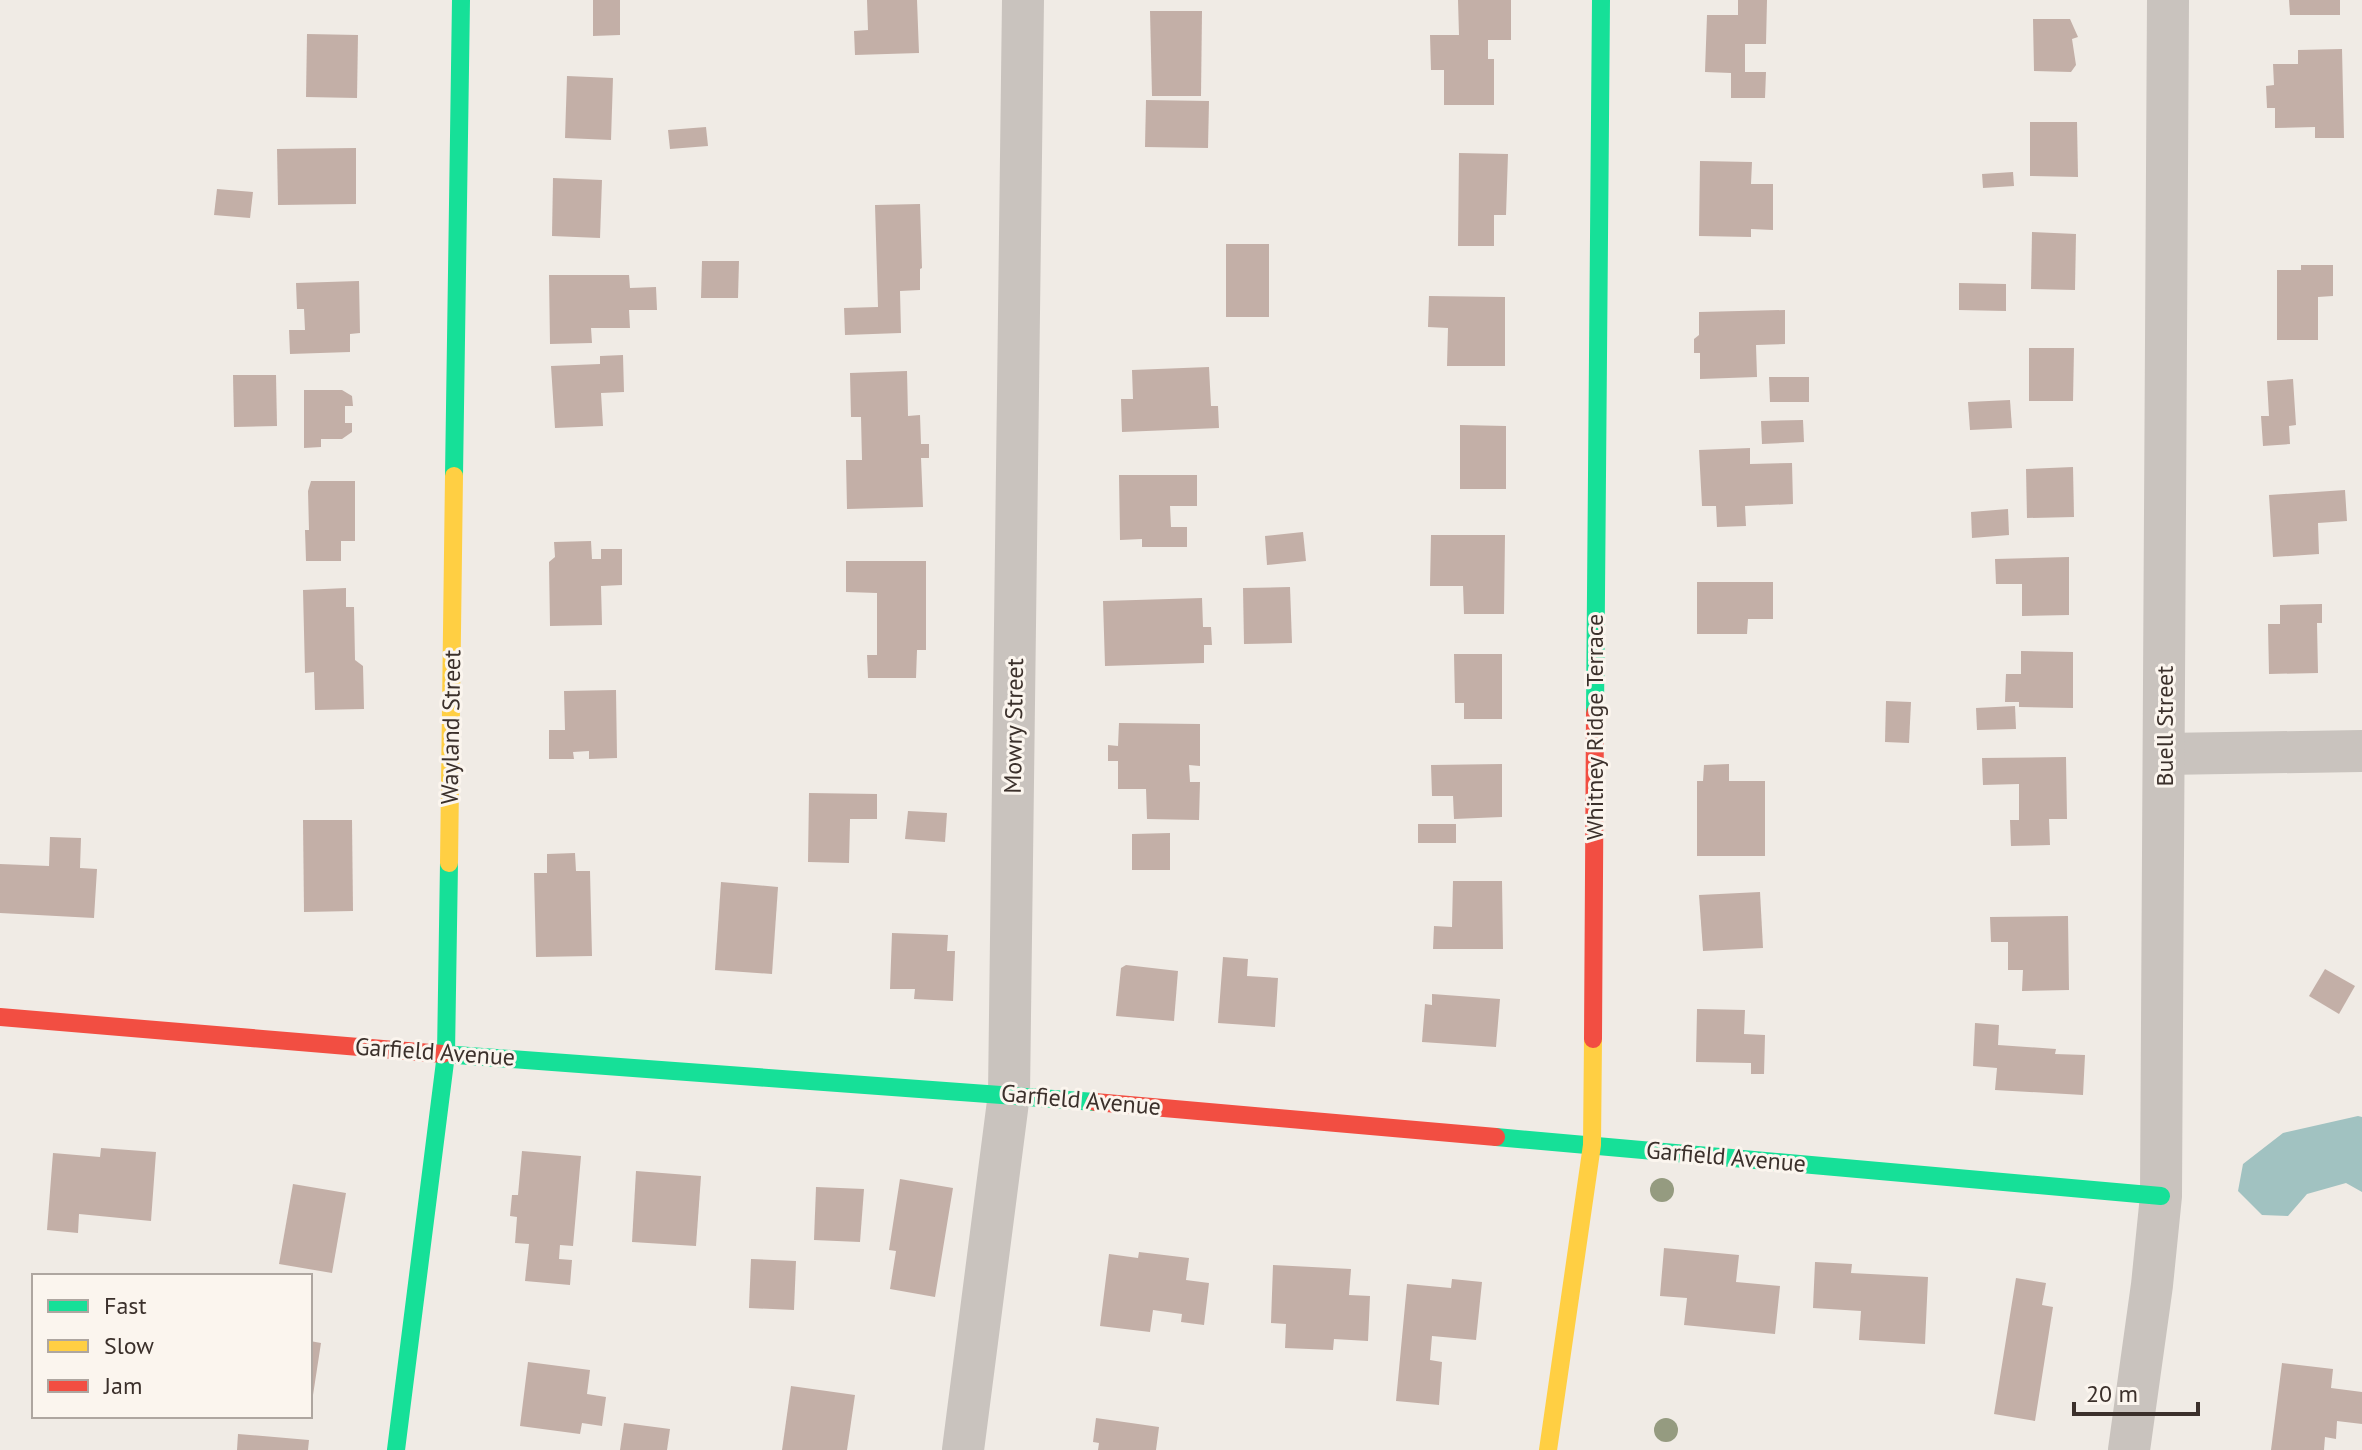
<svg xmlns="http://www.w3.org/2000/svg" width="2362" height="1450" font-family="'PT Sans',sans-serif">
<rect width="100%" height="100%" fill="#f0ebe5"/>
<path fill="#a1c2c1" d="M2358,1116L2362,1117V1192L2346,1183L2307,1194L2288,1216L2262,1215L2238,1191L2243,1164L2283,1133Z"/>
<g fill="#c3afa7">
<path d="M593,0H620V35L593,36Z"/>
<path d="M867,0H917L919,53L855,55L854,31L868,30Z"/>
<path d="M1458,0H1511V40H1488V59H1494V105H1444V70H1431L1430,35H1459Z"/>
<path d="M1738,0H1767L1766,44H1745V72H1766L1765,98H1731V73L1705,72L1707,15H1738Z"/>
<path d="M2289,0H2340V15H2290Z"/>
<path d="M1150,11H1202L1201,96H1152Z"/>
<path d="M2033,19H2070L2078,37L2072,39L2076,65L2071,72L2034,71Z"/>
<path d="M307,34L358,35L357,98L306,97Z"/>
<path d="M2342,49L2344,138H2315V127L2275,128V108H2267L2266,86L2274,85L2273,64H2298V50Z"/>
<path d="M567,76L613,78L611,140L565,138Z"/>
<path d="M1146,100L1209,101L1208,148L1145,147Z"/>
<path d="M2030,122H2077L2078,177L2030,176Z"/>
<path d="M706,127L708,146L670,149L668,130Z"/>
<path d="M356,148V204L278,205L277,149Z"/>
<path d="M1459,153L1508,154L1506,215H1494V246H1458Z"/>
<path d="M1700,161L1752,162L1751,184H1773V230L1751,229V237L1699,236Z"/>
<path d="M2013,172L2014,186L1983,188L1982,174Z"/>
<path d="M553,178L602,180L600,238L552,236Z"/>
<path d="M217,189L253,192L250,218L214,215Z"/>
<path d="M920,204L922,268L920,269V290L900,291L901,333L845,335L844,308L878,307L875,205Z"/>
<path d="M2032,232L2076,234L2075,290L2031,289Z"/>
<rect x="1226" y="244" width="43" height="73"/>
<path d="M702,261H739L738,298H701Z"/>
<path d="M2301,265H2333V296L2318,297V340H2277V270H2301Z"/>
<path d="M549,275H629L630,288L656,287L657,310H629L630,328H591L592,343L550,344Z"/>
<path d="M359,281L360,333L350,334V352L290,354L289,330H305L304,309H297L296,283Z"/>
<path d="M1959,283L2006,284V311L1959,310Z"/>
<path d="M1429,296L1505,297V366H1447L1448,328L1428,327Z"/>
<path d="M1785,310V344L1756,345L1757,377L1700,379V353H1694V339L1699,335V312Z"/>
<path d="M2029,348H2074L2073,401H2029Z"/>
<path d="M623,355L624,392L601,393L603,426L555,428L551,366L600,364V356Z"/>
<path d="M1209,367L1211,406H1218L1219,428L1122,432L1121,399H1133L1132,370Z"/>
<path d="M907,371L908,416L920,415L921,444H929V458H921L923,507L847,509L846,460H862L861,417H851L850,373Z"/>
<path d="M233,375H276L277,426L234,427Z"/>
<path d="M1769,377H1809V402H1770Z"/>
<path d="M2293,379L2296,425L2289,426L2290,444L2263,446L2261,416H2269L2267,381Z"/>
<path d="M304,390H342L352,396L353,406H345V423H352V432L342,439H321V447L304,448Z"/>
<path d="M2010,400L2012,428L1970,430L1968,402Z"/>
<path d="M1803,420L1804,442L1762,444L1761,421Z"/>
<path d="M1460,425L1506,426V489H1460Z"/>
<path d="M1750,448V464L1792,463L1793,504L1745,506L1746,526L1717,527L1716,506H1702L1699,450Z"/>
<path d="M2073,467L2074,517L2027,518L2026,469Z"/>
<path d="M1119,475H1197V506H1170L1171,527H1187V547H1142V539L1120,540Z"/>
<path d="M311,481H355V541H341V561H306L305,530H309L308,491Z"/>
<path d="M2345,490L2347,521L2318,523L2319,554L2273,557L2269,495Z"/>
<path d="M2008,509L2009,535L1972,538L1971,512Z"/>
<path d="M1303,532L1306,561L1267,565L1265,536Z"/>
<path d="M1431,535H1505L1504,614H1464L1463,586H1430Z"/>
<path d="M591,541L592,559H601V549H622V585L601,586L602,625L550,626L549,562L555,557L554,542Z"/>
<path d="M2069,557V615L2022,616V584H1996L1995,559Z"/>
<path d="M846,561H926V650H917L916,678H868L867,655H877V593L846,592Z"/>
<path d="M1697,582H1773V619H1748L1747,634H1697Z"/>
<path d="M1290,587L1292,643L1244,644L1243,588Z"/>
<path d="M346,588V607H354L355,660L363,666L364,709L315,710L314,672L305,673L303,590Z"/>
<path d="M1202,598L1203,627H1211L1212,645H1204V663L1105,666L1103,601Z"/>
<path d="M2322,604V623H2317L2318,673L2269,674L2268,624H2280V605Z"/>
<path d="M2021,651L2073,652V708L2019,707V702H2005L2006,674H2021Z"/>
<path d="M1454,654H1502V719H1464V703H1455Z"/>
<path d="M616,690L617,758L589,759V751L573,752L574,759H549V730H565L564,691Z"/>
<path d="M1886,701L1911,702L1909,743L1885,742Z"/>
<path d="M2015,706L2016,729L1977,730L1976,708Z"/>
<path d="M1119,723L1200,724V766L1189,765L1190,782H1200L1199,820L1147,819L1146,789H1118V761H1108V745L1118,746Z"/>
<path d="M2066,757L2067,819H2049L2050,845L2011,846L2010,820H2019V784L1983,785L1982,758Z"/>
<path d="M1502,764V817L1454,819L1453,796H1432L1431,765Z"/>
<path d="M1729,764V781H1765V856H1697V781H1703L1704,765Z"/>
<path d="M809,793L877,794V819H850L849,863L808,862Z"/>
<path d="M908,811L947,813L945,842L905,839Z"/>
<path d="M303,820H352L353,911L304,912Z"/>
<rect x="1418" y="824" width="38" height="19"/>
<path d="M1170,833V870H1132V834Z"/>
<path d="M50,837L81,838L80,868L97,869L94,918L0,913V864L49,866Z"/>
<path d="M575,853L576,871H590L592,956L536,957L534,873H547V854Z"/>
<path d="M1453,881H1502L1503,949H1433L1434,926L1452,927Z"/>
<path d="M721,882L778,887L772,974L715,970Z"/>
<path d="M1760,892L1763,948L1703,951L1699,895Z"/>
<path d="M2068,916L2069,990L2022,991L2023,970H2008V942H1991L1990,917Z"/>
<path d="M892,933L948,935L947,951H955L953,1001L914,999L915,989H890Z"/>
<path d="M1223,957L1248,959L1247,976L1278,978L1275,1027L1218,1023Z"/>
<path d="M1126,965L1178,971L1174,1021L1116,1016L1121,968Z"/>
<path d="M2325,969L2355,986L2339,1014L2309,996Z"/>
<path d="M1432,994L1500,999L1496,1047L1422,1042L1425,1004L1432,1005Z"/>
<path d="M1697,1009L1745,1010L1744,1034L1765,1035L1764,1074H1751V1063L1696,1062Z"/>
<path d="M1975,1023L1999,1025L1998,1045L2056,1049L2055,1054L2085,1055L2083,1095L1995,1090L1997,1068L1973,1066Z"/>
<path d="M101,1148L156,1152L151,1221L79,1214L78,1233L47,1230L53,1153L100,1157Z"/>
<path d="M522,1151L581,1156L573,1246L560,1245L559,1259L572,1260L570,1285L525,1281L529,1244L515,1243L517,1217L510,1216L512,1195H518Z"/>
<path d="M636,1171L701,1176L696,1246L632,1242Z"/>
<path d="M900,1179L953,1188L935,1297L890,1289L896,1251L889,1250Z"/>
<path d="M293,1184L346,1193L332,1273L279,1264Z"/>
<path d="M816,1187L864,1189L860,1242L814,1240Z"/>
<path d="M1664,1248L1739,1255L1736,1282L1780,1286L1775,1334L1684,1325L1687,1298L1660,1296Z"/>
<path d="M1139,1252L1189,1258L1186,1280L1209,1283L1204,1325L1181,1322L1182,1314L1153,1310L1150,1332L1100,1326L1109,1254L1138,1258Z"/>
<path d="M751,1259L796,1261L794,1310L749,1308Z"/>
<path d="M1815,1262L1852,1264L1851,1273L1928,1277L1925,1344L1859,1340L1861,1311L1813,1308Z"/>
<path d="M1273,1265L1351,1269L1349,1295L1370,1296L1368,1341L1334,1339L1333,1350L1285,1348L1286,1324L1271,1323Z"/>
<path d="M2016,1278L2046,1283L2042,1305L2053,1307L2035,1421L1994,1414Z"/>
<path d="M1452,1279L1482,1282L1476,1340L1432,1336L1430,1360L1442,1362L1439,1405L1396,1401L1407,1284L1451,1288Z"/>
<path d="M310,1341L321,1343L313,1395L310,1394Z"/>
<path d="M528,1362L590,1370L587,1394L606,1397L602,1426L582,1423L580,1434L520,1426Z"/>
<path d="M2282,1363L2333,1369L2331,1388L2362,1392V1424L2337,1421L2336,1439L2325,1437L2324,1450H2271Z"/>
<path d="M791,1386L855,1395L847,1450H782Z"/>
<path d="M1096,1418L1159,1427L1156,1450H1098L1099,1443L1093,1442Z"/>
<path d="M624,1423L670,1429L667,1450H620Z"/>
<path d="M238,1434L309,1440L308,1450H237Z"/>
</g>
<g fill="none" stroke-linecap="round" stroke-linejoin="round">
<g stroke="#c9c3be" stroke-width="42">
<path d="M2164,754L2362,751"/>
<path d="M963,1450L1009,1094L1023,0"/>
<path d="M2129,1450L2152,1285L2161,1196L2168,0"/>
</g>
<g stroke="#16e098" stroke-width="18">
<path d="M454,476L461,0"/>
<path d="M1595,713L1601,0"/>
<path d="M443,1054L1095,1102"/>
<path d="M1496,1137L2161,1196"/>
<path d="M396,1450L446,1054L449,863"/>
</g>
<g stroke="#ffcf43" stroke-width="18">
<path d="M449,863L454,476"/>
<path d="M1548,1450L1592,1145L1593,1039"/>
</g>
<g stroke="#f24e42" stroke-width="18">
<path d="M0,1017L443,1054"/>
<path d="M1593,1039L1595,713"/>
<path d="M1095,1102L1496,1137"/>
</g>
</g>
<g fill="#959b80">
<circle cx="1662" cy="1190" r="12"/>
<circle cx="1666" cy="1430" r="12"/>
</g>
<g text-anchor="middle" stroke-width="6" stroke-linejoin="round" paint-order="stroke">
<g font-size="24" fill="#3b302b" stroke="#fbf5ee">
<text transform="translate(1014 726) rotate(-89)" y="8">Mowry Street</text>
<text transform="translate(2165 726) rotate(-90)" y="8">Buell Street</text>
<text transform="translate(451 727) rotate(-89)" y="8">Wayland Street</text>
<text transform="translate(1595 727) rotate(-90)" y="8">Whitney Ridge Terrace</text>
<text transform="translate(435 1052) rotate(4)" y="8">Garfield Avenue</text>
<text transform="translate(1081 1100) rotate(5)" y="8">Garfield Avenue</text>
<text transform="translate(1726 1157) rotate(5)" y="8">Garfield Avenue</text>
</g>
</g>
<rect x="32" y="1274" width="280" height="144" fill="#fbf5ee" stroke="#aea6a0" stroke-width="2"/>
<rect x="48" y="1300" width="40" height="12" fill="#16e098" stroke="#aea6a0" stroke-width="2"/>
<text x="104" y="1314" font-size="24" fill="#3b302b">Fast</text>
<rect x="48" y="1340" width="40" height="12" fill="#ffcf43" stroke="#aea6a0" stroke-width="2"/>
<text x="104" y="1354" font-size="24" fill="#3b302b">Slow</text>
<rect x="48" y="1380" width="40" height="12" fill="#f24e42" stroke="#aea6a0" stroke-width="2"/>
<text x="104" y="1394" font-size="24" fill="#3b302b">Jam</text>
<path d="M2074 1402v12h124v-12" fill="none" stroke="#3b302b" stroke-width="4"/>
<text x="2086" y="1402" font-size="24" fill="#3b302b" stroke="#fbf5ee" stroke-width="6" paint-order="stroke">20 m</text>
</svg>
